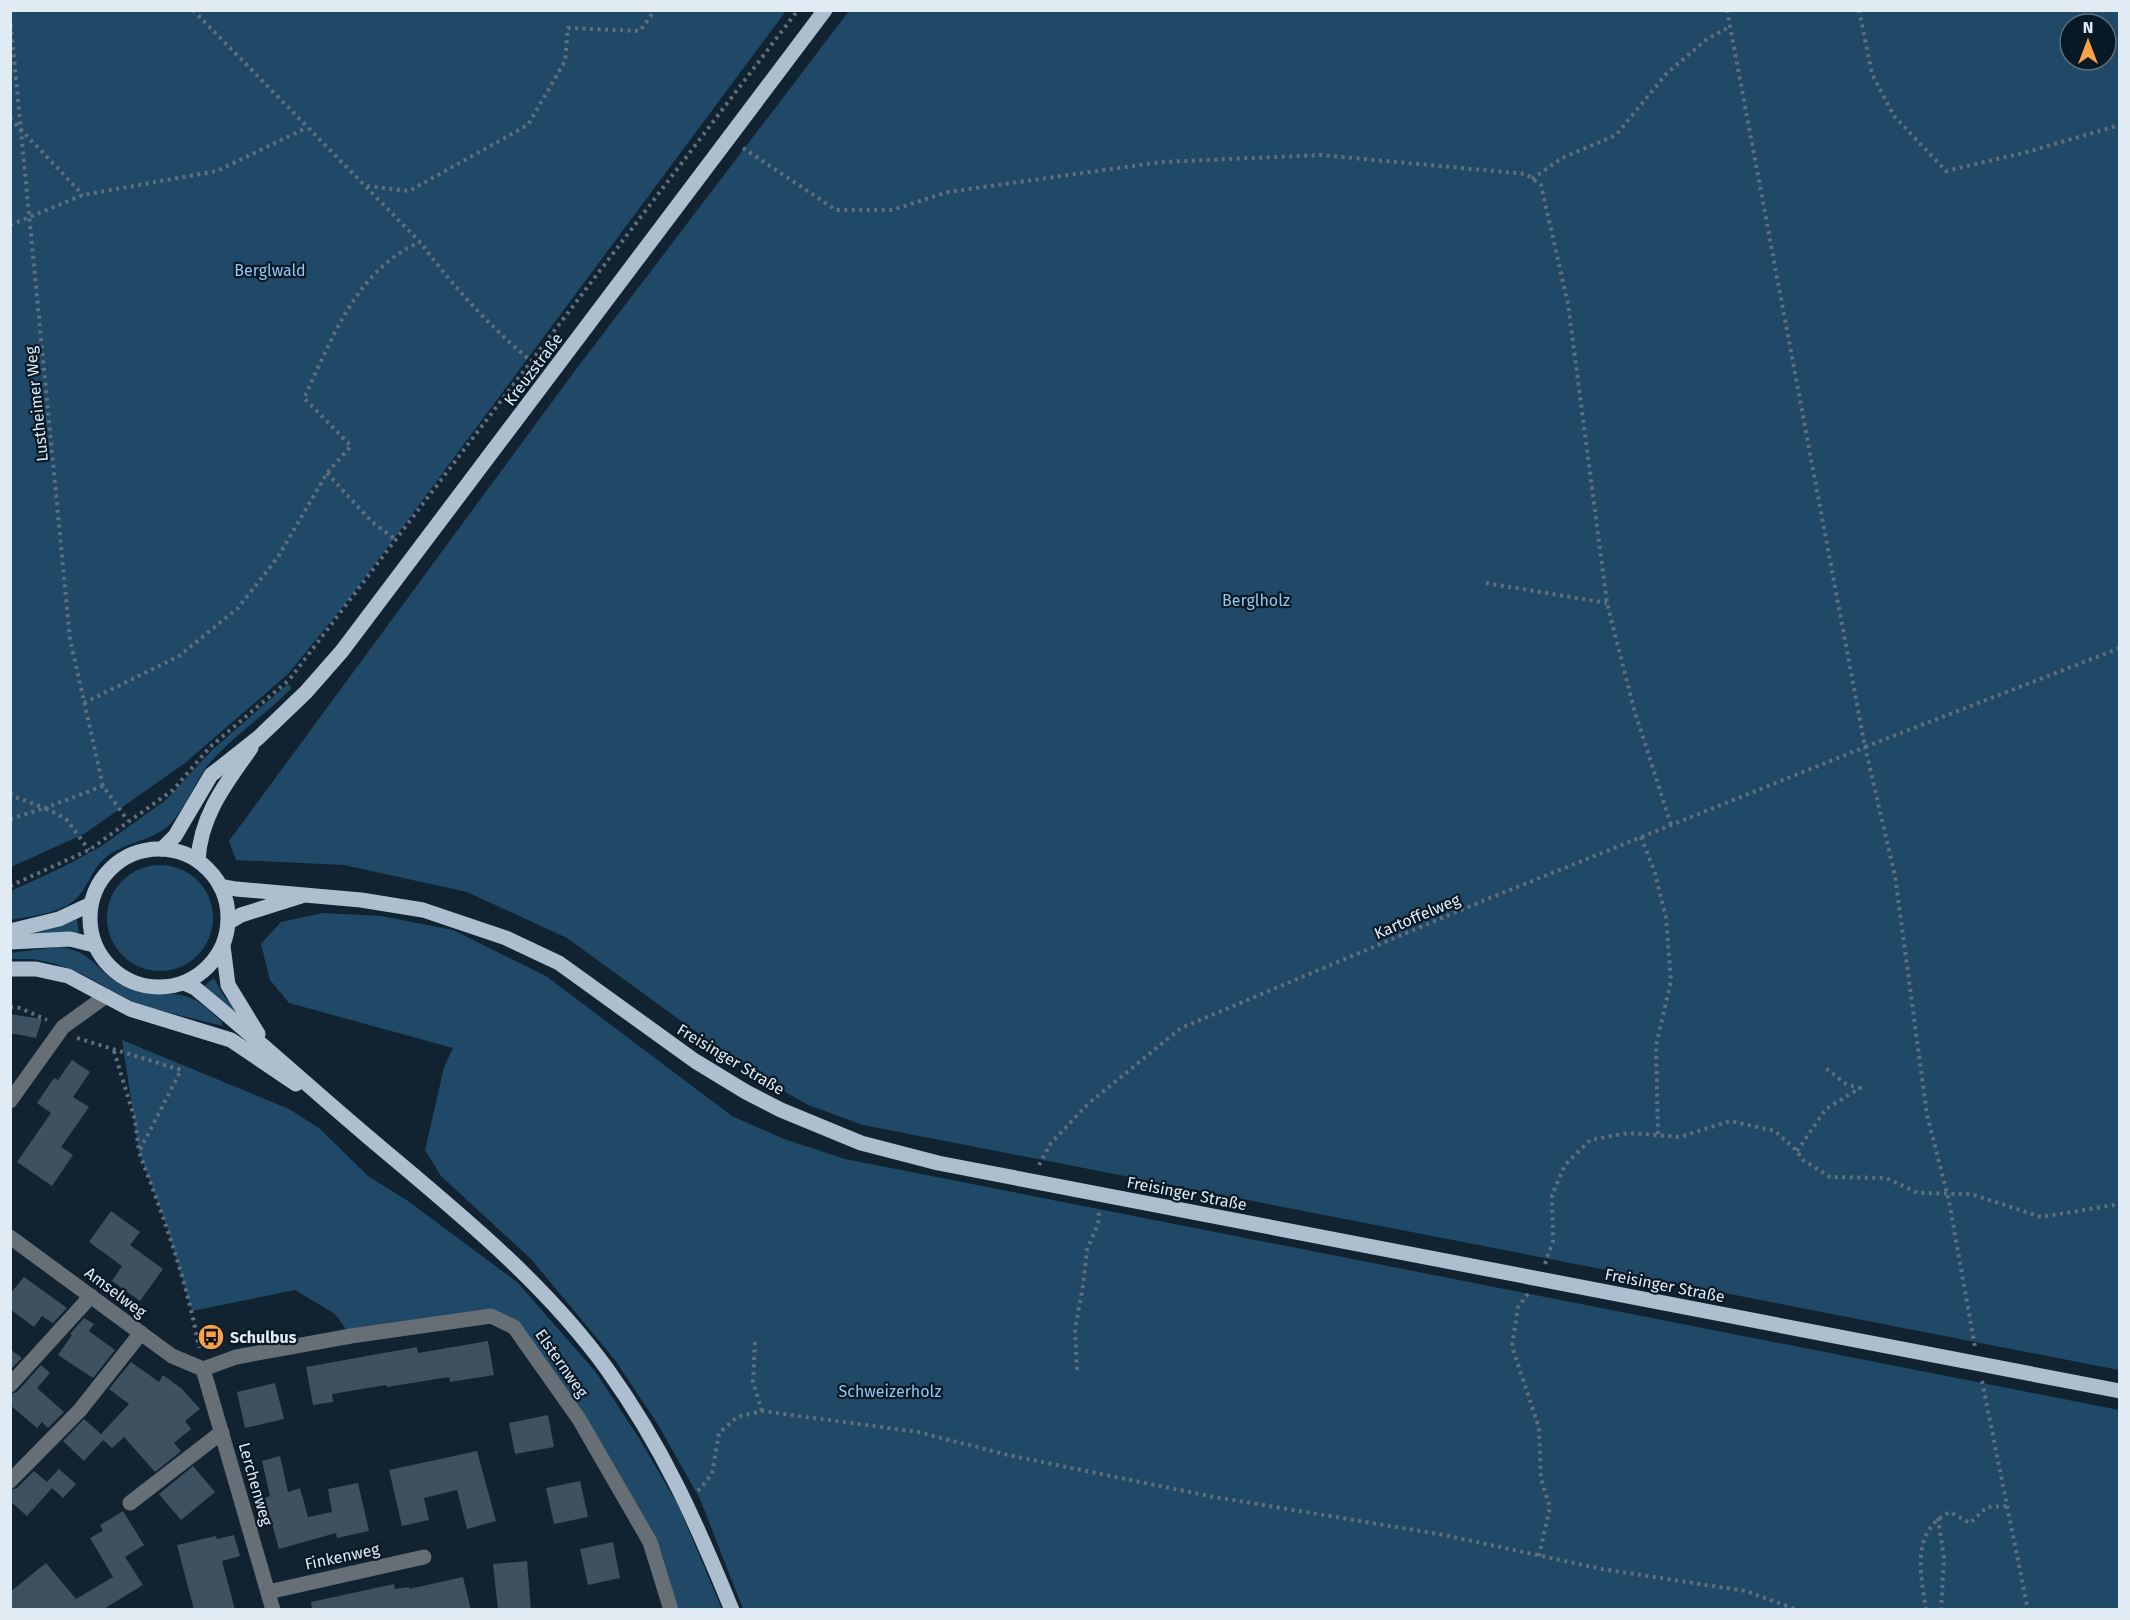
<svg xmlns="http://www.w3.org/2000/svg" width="2130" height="1620" font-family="'Fira Sans',sans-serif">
<rect width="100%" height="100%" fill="#112230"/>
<g fill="#204967" fill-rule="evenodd">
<path d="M10,11H786L349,599L288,674L185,763L84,834L11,867Z"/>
<path d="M849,11H2119V1370L863,1125L808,1105L757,1076L567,938L467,892L344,865L236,860L229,841L574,372ZM2070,24H2106V60H2070Z"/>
<path d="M288,684L292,688C265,715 233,736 208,765C194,783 184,812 168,826C150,842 123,842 104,859C94,868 89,882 81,893C66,914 34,915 11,920V891L65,866L100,847L166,800L212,750Z"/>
<circle cx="160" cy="918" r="53"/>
<path d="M323,913L381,916L453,930L546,976L732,1116L784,1139L845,1159L2119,1410V1609H743L700,1499L657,1423L615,1360L531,1259L441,1176L425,1150L444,1067L453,1048L289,1003L270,980L261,944L281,922Z"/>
<path d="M77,919L79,933H34L59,927Z"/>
<path d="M58,947C91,949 97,972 123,986C149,1000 170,989 191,998C203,1003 212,1013 221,1021L223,1026L139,1005L80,973L56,964L33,959H11L10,953Z"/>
<path d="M214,978L224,996L238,1012L235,1016L204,986Z"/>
<path d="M122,1040L289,1109L319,1128L368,1176L408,1201L517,1282L595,1371L639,1438L678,1505L722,1609H671L650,1542L514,1327L491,1316L351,1336L335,1314L295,1290L192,1311L167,1227L139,1152Z"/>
</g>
<g fill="#3e5160">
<path d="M10,1014L42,1019L36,1038L10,1033Z"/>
<path d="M72,1060L90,1072L73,1097L89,1107L61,1147L73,1155L52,1186L17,1162L51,1113L37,1103L54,1078L58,1080Z"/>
<path d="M111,1211L140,1232L130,1245L163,1269L140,1301L112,1281L122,1266L89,1242Z"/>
<path d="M24,1277L67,1308L53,1323L42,1316L34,1327L10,1309V1294Z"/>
<path d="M84,1318L94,1324L89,1331L115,1350L93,1378L58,1355L72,1335L70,1334Z"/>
<path d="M488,1341L494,1375L450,1382L449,1377L387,1387L386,1385L332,1394L333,1402L313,1405L306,1367L417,1347L418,1353Z"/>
<path d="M10,1349L22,1358L10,1370Z"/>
<path d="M131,1362L159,1382L163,1375L182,1389L200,1409L185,1421L191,1429L174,1443L181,1451L155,1472L124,1437L112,1448L103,1440L84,1461L63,1441L84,1419L101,1434L129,1404L109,1389Z"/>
<path d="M41,1365L50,1373L37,1388L64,1412L48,1428L42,1422L37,1428L10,1405V1394L17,1392Z"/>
<path d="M275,1383L284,1419L245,1428L237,1392Z"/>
<path d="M548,1415L554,1447L515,1454L509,1423Z"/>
<path d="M477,1451L496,1521L467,1529L457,1490L424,1498L429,1520L402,1526L389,1470Z"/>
<path d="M280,1456L288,1492L300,1488L308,1517L332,1512L328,1489L358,1483L369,1531L337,1538L336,1533L279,1549L265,1498L270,1496L262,1461Z"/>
<path d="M193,1466L215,1492L181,1520L159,1494Z"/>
<path d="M59,1469L76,1484L63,1498L52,1488L27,1516L10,1501V1490L17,1488L34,1471L47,1482Z"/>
<path d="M580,1481L588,1517L554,1524L546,1488Z"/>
<path d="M123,1511L144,1545L125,1557L143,1585L102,1610H10V1592L46,1563L76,1599L113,1577L90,1538L103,1531L100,1525Z"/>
<path d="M234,1535L240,1556L222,1561L235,1610H194L177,1545L216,1536L217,1539Z"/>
<path d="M613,1542L620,1578L588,1585L580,1549Z"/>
<path d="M527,1561L531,1610H498L493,1564Z"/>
<path d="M463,1577L471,1610H312L311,1602L394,1584L395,1589L409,1587V1589Z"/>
</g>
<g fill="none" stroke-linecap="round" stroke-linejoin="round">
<g stroke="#606f7b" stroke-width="4" stroke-dasharray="3 4.5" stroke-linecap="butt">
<path d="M193,10L420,242C453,286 489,326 531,361"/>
<path d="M1727,10L1865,747L2120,648"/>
<path d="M1859,10L1872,74L1894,116L1946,171L2027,152L2120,125"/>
<path d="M10,17L70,639L103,786L128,821"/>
<path d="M10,118L83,195"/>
<path d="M743,148L836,210H892L948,192L1161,162L1321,155L1526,174L1541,185L1568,304L1607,603L1634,709L1671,825"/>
<path d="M1532,179L1562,158L1616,135L1667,73L1707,39L1731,26"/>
<path d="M367,186L409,191L528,125L565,61L568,28L640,31L655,10"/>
<path d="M10,225L83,195L217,171L306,128"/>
<path d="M327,473L371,521L396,540"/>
<path d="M1486,583L1607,603"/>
<path d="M84,703L179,656L238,608L278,557L327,473L351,446L304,398C332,339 356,270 420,242"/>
<path d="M10,793L15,797L45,808L103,786"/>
<path d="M10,819L45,808L66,819L89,850"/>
<path d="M1641,837L1655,873L1666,918L1671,981L1656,1046L1658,1135"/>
<path d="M10,886L89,850L173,790L210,747L289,680L798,10"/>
<path d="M10,1007L20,1008L47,1020"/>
<path d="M77,1038L181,1070L139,1152C163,1216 187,1280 199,1348"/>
<path d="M114,1051L135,1120L139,1151"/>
<path d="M1797,1151L1826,1109L1860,1088L1846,1084L1823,1066"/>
<path d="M1039,1165L1051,1143L1089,1103L1181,1028L1480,902L1865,747L1895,876L1927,1115L1949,1201L1975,1347"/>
<path d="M1545,1264L1553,1241L1552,1195L1565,1165L1590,1140L1628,1133L1680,1137L1730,1121L1775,1131L1797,1151L1803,1160L1830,1177L1886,1178L1918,1193L1971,1194L2041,1217L2120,1204"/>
<path d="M1528,1294L1518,1307L1512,1346L1539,1428L1541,1479L1550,1507L1539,1556"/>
<path d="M755,1342L753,1382L762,1411"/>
<path d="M1077,1370L1075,1329L1083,1286L1087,1250L1098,1224L1099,1212"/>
<path d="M1982,1381L2028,1610"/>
<path d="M698,1491L712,1474L719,1433L737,1417L762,1411L918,1432L1008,1455L1209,1496L1444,1535L1602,1569L1746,1591L1798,1610"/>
<path d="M1938,1518L1944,1558L1941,1610"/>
<path d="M1926,1610C1921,1574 1910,1531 1950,1512L1970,1523L1987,1507L2008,1506"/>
</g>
<g stroke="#666f76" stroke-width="15">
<path d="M10,1101L63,1027L106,996"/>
<path d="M10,1237L172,1356L203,1369"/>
<path d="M203,1369L236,1357L351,1336L491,1316L514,1327L579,1419L650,1542L671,1610"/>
<path d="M203,1369L273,1610"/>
<path d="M10,1385L91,1296"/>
<path d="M10,1481L80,1410L141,1333"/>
<path d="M130,1503L222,1432"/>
<path d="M268,1592L424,1557"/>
</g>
<g stroke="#adbfce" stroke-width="15">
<circle cx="159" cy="918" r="69"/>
<path d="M162,849L175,836L211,775L258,738L306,692L342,651L825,10"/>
<path d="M198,861C200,816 226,783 251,748"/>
<path d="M220,886L236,889L361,900L423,910L506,938L559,963L695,1061L746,1092L781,1110L861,1143L938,1163L2120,1391"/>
<path d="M229,922L241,915L301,896"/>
<path d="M10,931L59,919L91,904"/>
<path d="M10,942L70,939L94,945"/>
<path d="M223,946L228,985L258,1034"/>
<path d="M10,969H36L68,976L130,1009L231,1040L296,1084"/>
<path d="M184,983L195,988C254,1036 309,1087 367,1136C452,1208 541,1278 607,1369C663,1447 696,1522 732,1610"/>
</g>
</g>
<defs>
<symbol id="bus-disc" viewBox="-11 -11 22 22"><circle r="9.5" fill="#f7a149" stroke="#081926"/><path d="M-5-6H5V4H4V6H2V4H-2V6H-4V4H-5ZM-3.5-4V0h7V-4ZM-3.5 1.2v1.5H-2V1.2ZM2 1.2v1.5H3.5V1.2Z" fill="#111"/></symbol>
</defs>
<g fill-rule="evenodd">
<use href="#bus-disc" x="196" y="1322" width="30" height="30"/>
</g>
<g text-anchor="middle" stroke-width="4.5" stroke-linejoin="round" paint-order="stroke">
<g font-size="16" fill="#95c7f0" stroke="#081926">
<text x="270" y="276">Berglwald</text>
<text x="1256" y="606">Berglholz</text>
<text x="890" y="1397">Schweizerholz</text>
</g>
<g font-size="16" fill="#e0ebf4" stroke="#081926">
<text transform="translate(533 369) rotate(-53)" y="6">Kreuzstraße</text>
<text transform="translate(36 404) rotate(-96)" y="6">Lustheimer Weg</text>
<text transform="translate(1417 916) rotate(-23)" y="6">Kartoffelweg</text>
<text transform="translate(731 1059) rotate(31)" y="6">Freisinger Straße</text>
<text transform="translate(1187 1193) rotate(11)" y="6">Freisinger Straße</text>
<text transform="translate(1665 1285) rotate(11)" y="6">Freisinger Straße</text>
<text transform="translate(116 1292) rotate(37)" y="6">Amselweg</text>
<text transform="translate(562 1363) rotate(55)" y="6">Elsternweg</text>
<text transform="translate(256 1484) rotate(74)" y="6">Lerchenweg</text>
<text transform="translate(342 1556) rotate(-12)" y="6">Finkenweg</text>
</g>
<g font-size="16" font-weight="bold" fill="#e0ebf4" stroke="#081926" text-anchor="start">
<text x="230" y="1343">Schulbus</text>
</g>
</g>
<rect width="2130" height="1620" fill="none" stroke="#e0ebf4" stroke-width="24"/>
<g transform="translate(2088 42)"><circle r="28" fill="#081926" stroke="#5e6d78" stroke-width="1.5"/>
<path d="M0-4.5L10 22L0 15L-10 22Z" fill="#f7a149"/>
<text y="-9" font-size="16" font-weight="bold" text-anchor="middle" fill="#e0ebf4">N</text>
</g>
</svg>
